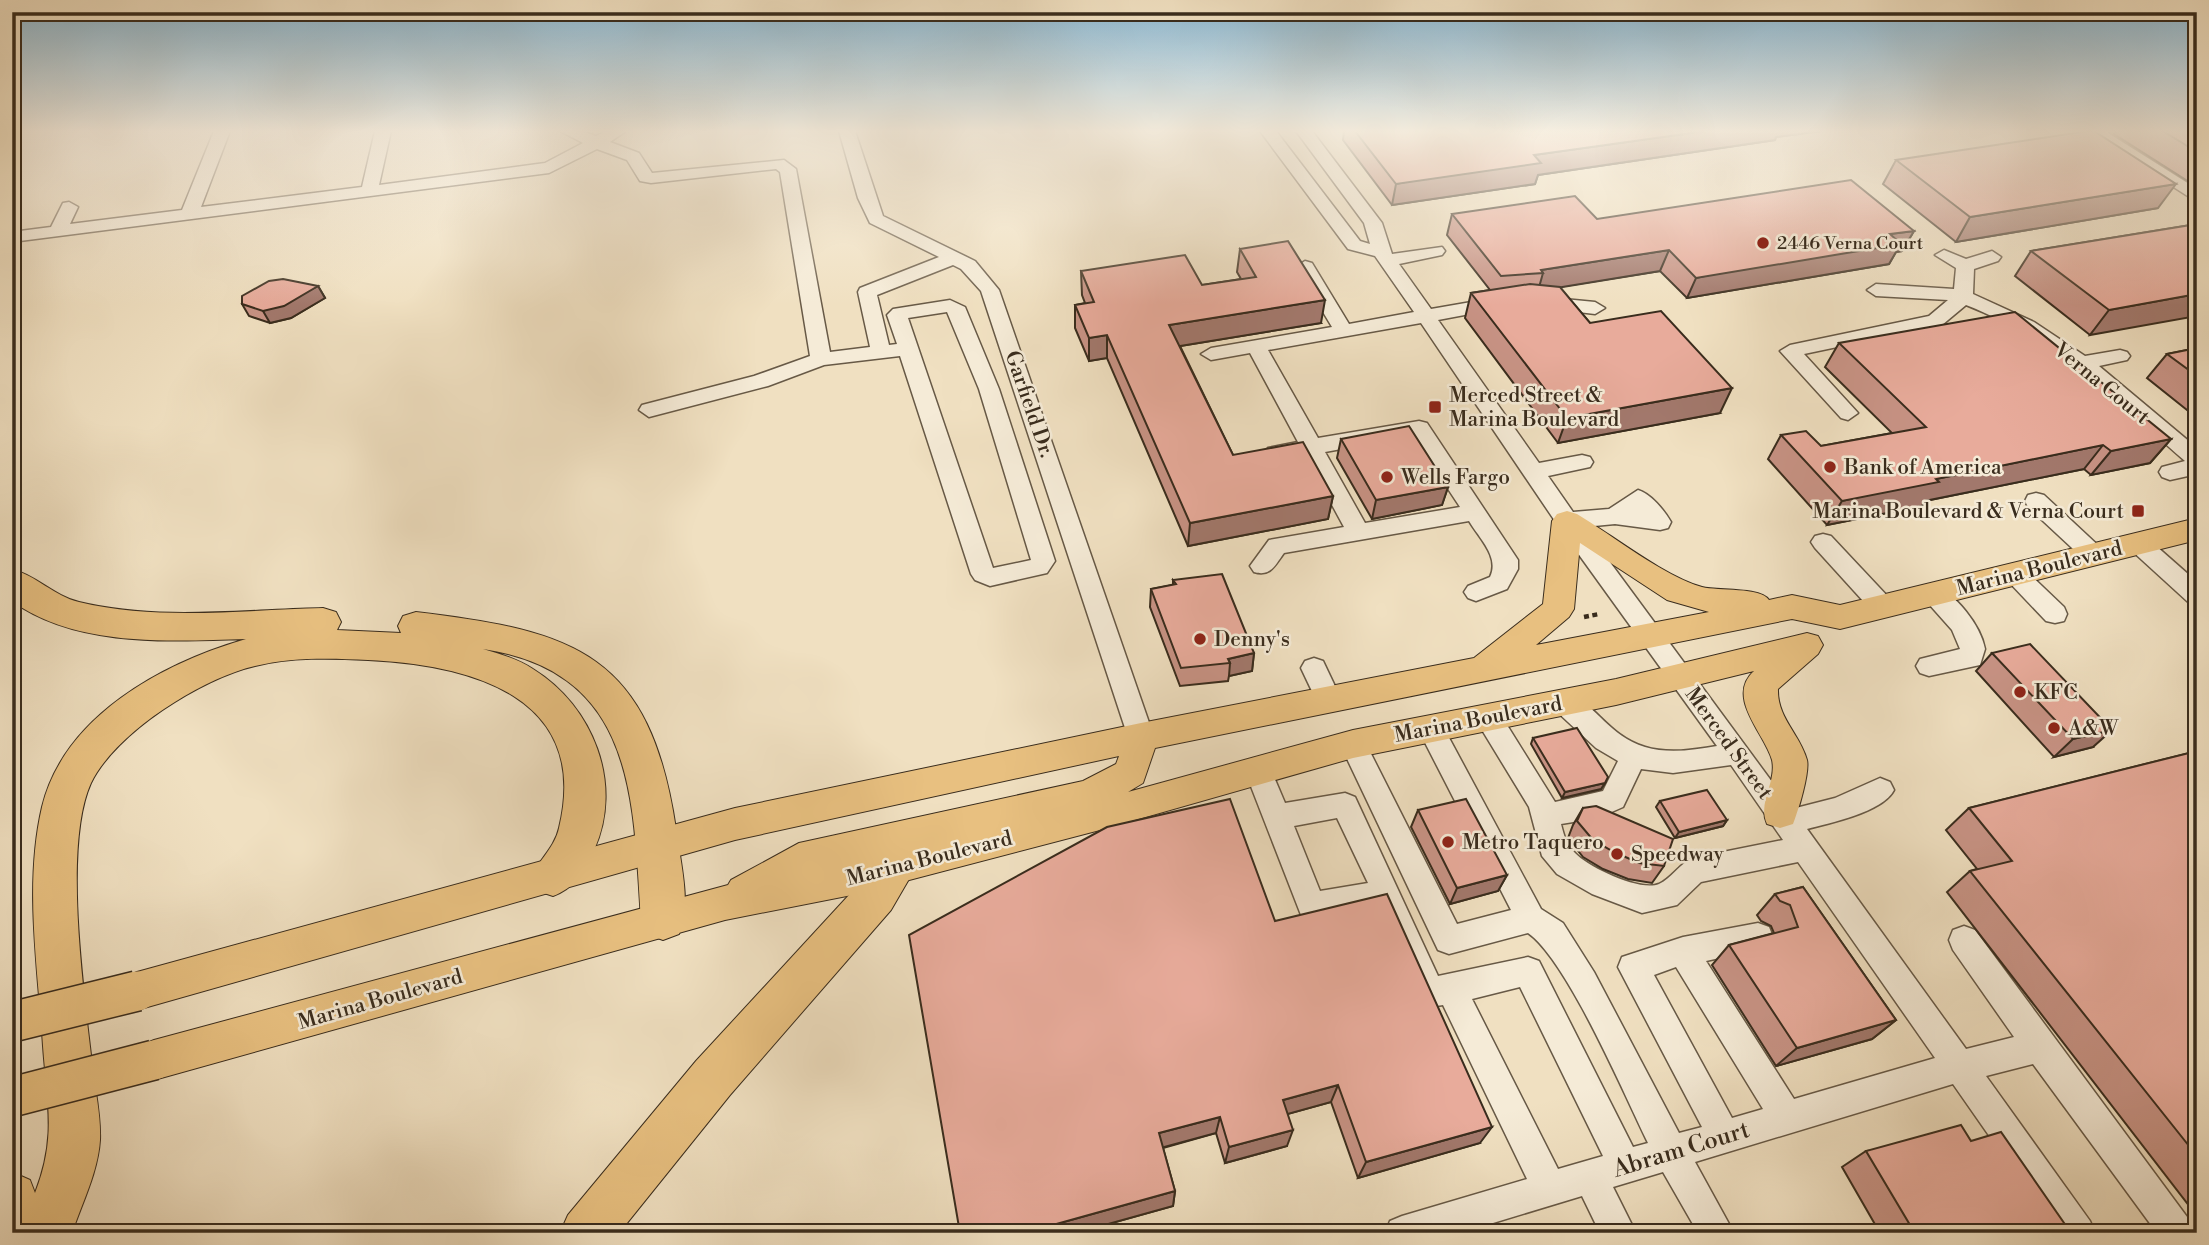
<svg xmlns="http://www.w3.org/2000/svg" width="2209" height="1245" font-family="'Libre Bodoni',serif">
<rect width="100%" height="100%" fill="#f0e0c1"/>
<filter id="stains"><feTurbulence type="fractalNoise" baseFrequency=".00286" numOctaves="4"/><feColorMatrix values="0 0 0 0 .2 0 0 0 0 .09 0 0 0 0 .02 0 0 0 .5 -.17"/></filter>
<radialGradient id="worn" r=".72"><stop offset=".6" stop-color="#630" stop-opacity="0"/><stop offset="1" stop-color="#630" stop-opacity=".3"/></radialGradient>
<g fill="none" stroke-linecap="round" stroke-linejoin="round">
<defs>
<g id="minor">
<path d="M214,131H230L201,207L362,187L375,131H391L379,185L545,163L583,143L560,131H582L596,136L606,131H626L610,142L639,153L652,173L784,160L796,169L830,352L870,347L858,292L860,288L939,257L870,223L858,198L839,131H855L883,216L975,261L999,290L1154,737L1150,745L1141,748L1132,745L1128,737L981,291L961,269L953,265L877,295L889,345L897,344L887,315L893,309L950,300L965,307L999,389L1055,561L1047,573L990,586L975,580L971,574L900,356L824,365L768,386L649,417L639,410L642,405L754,376L810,356L780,172L776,169L651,183L640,181L627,160L597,149L549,173L12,242V232L51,227L63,203L69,202L78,207L70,224L182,210ZM947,312L979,389L1031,560L993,568L908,318Z"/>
<path d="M1260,131H1276L1360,241L1370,244L1364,223L1296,131H1312L1382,223L1392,254L1442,247L1445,251L1442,255L1399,264L1431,309L1500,297L1507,299L1510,303L1507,307L1438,320L1539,463L1582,455L1590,457L1593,462L1590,467L1548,476L1573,512L1609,509L1638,490C1651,494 1664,510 1671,522L1668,528L1660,530L1615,524L1584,527L1792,809L1835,798L1880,778L1890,782L1894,790C1883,812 1830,823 1807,829L1966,1049L2014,1037L1953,950L1949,940L1953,930L1964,926L1975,930L2190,1221L2195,1233H2157L2033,1064L1986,1076L2090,1221L2095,1233H2057L1953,1084L1695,1162L1734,1233H1698L1663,1172L1613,1187L1636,1233H1600L1582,1196L1460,1233H1385L1390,1221L1402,1216L1527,1179L1443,1005L1430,1007L1419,1002L1379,908L1311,919L1301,915L1245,771L1248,763L1258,760L1268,763L1285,803L1345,793L1355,797L1438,976L1528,957L1539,961L1633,1147L1648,1143C1624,1094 1567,960 1528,933L1449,954L1438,950L1340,744L1344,736L1353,733L1362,736L1457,924L1511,910L1418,729L1422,721L1431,718L1440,721L1541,909L1563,923L1594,972L1679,1133L1702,1127L1618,967L1622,957L1683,937L1758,923L1769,927L1773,937L1769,947L1706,961L1794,1099L1935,1058L1798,862L1701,882L1677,905L1642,913L1592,894L1557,874L1542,856L1529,807L1479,725L1475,717L1479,709L1488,706L1497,709L1555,802L1603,791L1618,761L1596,748L1554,709L1550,702L1554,695C1560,693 1563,691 1570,694C1597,706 1609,736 1645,747C1668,754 1694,750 1717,746L1559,527L1421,323L1268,350L1318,438L1419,421L1427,423L1518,560V569L1507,589L1476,601L1468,598L1464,592L1468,586L1490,577C1500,557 1479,538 1469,521L1284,553C1275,565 1271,577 1254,572L1250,566L1269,540L1344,527L1305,455L1276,460L1268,458L1265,453L1268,448L1298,442L1250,353L1211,360L1201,354L1211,348L1332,327L1296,267L1305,261L1312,263L1349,324L1414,312L1375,256L1348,249ZM1413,436L1460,507L1365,523L1325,452ZM1731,765L1783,840L1693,858C1679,864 1672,878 1659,884C1640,892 1588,867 1575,853C1566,844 1564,836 1561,824L1598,818L1623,807L1641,769L1673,773ZM1337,818L1368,883L1320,891L1294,826ZM1676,967L1763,1109L1732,1118L1654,975ZM1520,987L1603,1156L1558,1169L1472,999Z"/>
<path d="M2086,131H2105L2197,189V202Z"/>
<path d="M1944,250L1966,259L1992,251L2001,257L1998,261L1974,269L1973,294L2034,322L2085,356L2120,350L2127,352L2130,356L2127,360L2099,366L2197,448V474L2170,480L2162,477L2159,472L2162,467L2185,461C2117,401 2051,338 1966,305L1942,325L1804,354L1858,413L1848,420L1841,418L1780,351L1790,345L1929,316L1948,300L1876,296L1867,290L1876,284L1954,289L1956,268L1935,255Z"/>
<path d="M1543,297L1595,302L1605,308L1595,314L1536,307L1533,303L1536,299Z"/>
<path d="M2036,493L2044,495L2102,549L2106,555L2102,561L2094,564L2086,561L2028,507L2025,501L2028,495Z"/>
<path d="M1823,534L1831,536L1892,601L1895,607L1892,613L1883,616L1874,613L1815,548L1811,542L1815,536Z"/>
<path d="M2139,536L2147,538L2197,582V605L2188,602L2131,550L2127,544L2131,538Z"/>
<path d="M2015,565L2023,568L2064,607L2067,614L2064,621L2055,623L2046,621L2007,580L2003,574L2007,568Z"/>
<path d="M1932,585C1955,592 1981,626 1985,649L1980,665L1929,676L1920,673L1916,666L1920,659L1960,649L1952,630L1920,594L1924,588Z"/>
<path d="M1314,658L1323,661L1342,701L1338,708L1329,711L1320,708L1301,668L1305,661Z"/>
</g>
<path id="major" d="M1567,511L1577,514C1612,535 1665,577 1702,587C1718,591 1761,587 1769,600L1792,595L1840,605L2197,518V540L1840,629L1792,619L1155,748L1143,783L1128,792L1353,730L1616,679L1807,633L1818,636L1823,645L1818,654L1778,689C1777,718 1800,734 1807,760C1810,772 1798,812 1793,824L1780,828L1767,824C1757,802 1777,782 1772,760C1765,734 1725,697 1754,671L1616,705L1353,758L1100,830L852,895L725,920L154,1080L140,1074L134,1060L140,1046L154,1040L728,885L731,880L799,843L1083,781L1116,764L1119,756L735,840L137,1010L123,1004L117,991L123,978L137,972L735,808L1141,723L1474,658L1543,604L1552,521L1557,514ZM1580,543L1667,600L1709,612L1536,645L1569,617L1574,609Z"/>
<g id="highway">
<path d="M12,569C37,576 54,596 79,602C158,621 243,610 323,608L336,612L341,622L337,630L401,633L398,626L403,616L416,612C576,631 650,654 676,829C680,861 692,905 679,934L663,940L647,934L641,920C633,796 635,672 483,649C500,654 518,659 533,669C593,706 624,784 594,850C584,871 575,888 553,896L538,891L531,877C539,860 555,847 559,828C591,696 471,665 368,660C331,658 291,657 255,666C202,678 115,733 91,783C62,847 85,1001 93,1072C96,1095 101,1117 100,1140C98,1172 82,1203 72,1233H12V1172L30,1180L35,1193C57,1137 47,1103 43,1046C38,969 24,884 42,807C64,716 163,663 246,639C172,641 76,648 12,601Z"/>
<path d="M895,848L910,853L916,867L891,910L730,1095L619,1233H560L568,1215L696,1061L861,882L880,853Z"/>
</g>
</defs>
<use href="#minor" stroke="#675946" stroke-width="3"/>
<use href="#major" stroke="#392c1d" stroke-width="2"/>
<use href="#highway" stroke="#392c1d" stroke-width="2"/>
<path stroke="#392c1d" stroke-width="4.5" stroke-dasharray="5 3.5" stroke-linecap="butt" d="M1584,617L1599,614"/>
<use href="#minor" fill="#f5ebd7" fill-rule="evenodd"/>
<use href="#major" fill="#e8c080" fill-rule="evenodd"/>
<use href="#highway" fill="#e8c080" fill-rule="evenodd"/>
<defs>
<g id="major-bridge">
<path d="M12,1022L137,991"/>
<path d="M12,1097L154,1060"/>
</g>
</defs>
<use href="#major-bridge" stroke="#392c1d" stroke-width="42" stroke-linecap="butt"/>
<use href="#major-bridge" stroke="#e8c080" stroke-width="39"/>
</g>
<g fill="#c89385" stroke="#392c1d" stroke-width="2">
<path d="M1344,131H1822L1776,137L1775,140L1538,175L1535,184L1392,205L1343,140Z"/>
<path d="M2116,131H2197V187L2114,134Z"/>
<path d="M1896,160L2158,208L1956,242L1883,184Z"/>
<path d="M1452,214L1597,219L1914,231L1902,251L1896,252L1889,264L1687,298L1660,271L1559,287L1590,323L1720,413L1558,443L1465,318L1471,293L1490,290L1447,235Z"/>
<path d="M2197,224L2090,335L2015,276L2031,251Z"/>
<path d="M1240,249L1321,323L1180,346L1233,455L1333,496L1328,519L1188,546L1107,358L1089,361L1075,328V305L1085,303L1082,295L1081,271L1202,285L1241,279L1237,272Z"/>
<path d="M318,286L325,298L291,318L270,323L249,316L242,304Z"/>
<path d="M1839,343L2171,439L2150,463L2091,475L2084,469L1925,501L1922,506L1827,525L1768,459L1781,435L1821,446L1892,433L1825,367Z"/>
<path d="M2197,348V418L2147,378L2167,354Z"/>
<path d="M1341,439L1448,487L1442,505L1372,519L1337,458Z"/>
<path d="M1173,580L1254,653L1252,671L1229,676L1228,681L1180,686L1150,607L1151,589L1173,585Z"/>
<path d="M1992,653L2093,747L2054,757L1976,671Z"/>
<path d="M1533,738L1605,783L1601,789L1562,798L1531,744Z"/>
<path d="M2197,751V1216L1947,892L1970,871L1977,869L1946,830L1969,808Z"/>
<path d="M1660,801L1727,820L1723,826L1675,838L1656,807Z"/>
<path d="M1583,808L1664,866L1652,883L1628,879L1603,869L1583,857L1568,838L1573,825Z"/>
<path d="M1418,810L1507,875L1498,891L1450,904L1411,827Z"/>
<path d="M1803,887L1896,1020L1872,1039L1776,1066L1712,965L1729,945L1774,933L1771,926L1761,921L1757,915L1775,894Z"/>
<path d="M1275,921L1480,1143L1358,1178L1331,1102L1287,1114V1146L1225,1163L1216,1133L1163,1148L1175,1191L1173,1206L1076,1233H960Z"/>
<path d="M1971,1141L2071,1233H1880L1842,1167L1866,1151Z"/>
</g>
<g fill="#a2786c" stroke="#392c1d" stroke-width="2">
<path d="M1706,131H1822L1776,137L1775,140L1538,175L1535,184L1392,205L1396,184L1534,155Z"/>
<path d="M2176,184L2158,208L1956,242L1970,217Z"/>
<path d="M1914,231L1902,251L1896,252L1889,264L1687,298L1696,278L1890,234Z"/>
<path d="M1669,250L1660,271L1538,291L1543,273L1541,270Z"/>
<path d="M318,286L325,298L291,318L270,323L263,311Z"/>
<path d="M2197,294V316L2090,335L2109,310Z"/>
<path d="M1325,300L1321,323L1168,348L1169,325Z"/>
<path d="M1107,335V358L1089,361V338Z"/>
<path d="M1732,388L1720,413L1558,443L1567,418Z"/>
<path d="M2171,439L2150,463L2091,475L2111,451Z"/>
<path d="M2103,445L2084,469L1925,501L1922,506L1827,525L1842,501L1936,479Z"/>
<path d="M1448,487L1442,505L1372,519L1376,500Z"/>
<path d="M1333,496L1328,519L1188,546L1190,523Z"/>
<path d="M1254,653L1252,671L1229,676L1230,663L1228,659Z"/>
<path d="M2112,730L2093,747L2054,757L2073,739Z"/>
<path d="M1605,783L1601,789L1562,798L1565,792Z"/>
<path d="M1727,820L1723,826L1675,838L1679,832Z"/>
<path d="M1507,875L1498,891L1450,904L1457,888Z"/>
<path d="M1896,1020L1872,1039L1776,1066L1797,1048Z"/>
<path d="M1338,1085L1331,1102L1277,1117L1283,1100Z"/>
<path d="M1220,1117L1216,1133L1157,1149L1159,1133Z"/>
<path d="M1492,1127L1480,1143L1358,1178L1366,1162Z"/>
<path d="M1293,1130L1287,1146L1225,1163L1229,1147Z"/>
<path d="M1175,1191L1173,1206L1076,1233H1024Z"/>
</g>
<g fill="#e8ab9b" stroke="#392c1d" stroke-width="2">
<path d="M1355,131H1706L1534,155L1541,163L1396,184Z"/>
<path d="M2088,131H2094L2176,184L1970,217L1896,160Z"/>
<path d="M2163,131H2197V152Z"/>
<path d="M1851,180L1914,231L1890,234L1901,244L1696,278L1669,250L1541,270L1543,273L1501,276L1452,214L1575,196L1597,219Z"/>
<path d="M2197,224V294L2109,310L2031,251Z"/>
<path d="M1288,241L1325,300L1169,325L1233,455L1303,442L1333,496L1190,523L1107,335L1089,338L1075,305L1094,302L1081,271L1185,255L1202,285L1256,277L1240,249Z"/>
<path d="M283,279L318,286L284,306L263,311L242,304V296L269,281Z"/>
<path d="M1530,284L1560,287L1590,323L1661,311L1732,388L1567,418L1471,293Z"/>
<path d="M2015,312L2171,439L2111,451L2103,445L1936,479L1939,482L1842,501L1781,435L1806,431L1821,446L1926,427L1839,343Z"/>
<path d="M2197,348V376L2167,354Z"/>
<path d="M1409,426L1448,487L1376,500L1341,439Z"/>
<path d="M1222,574L1254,653L1228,659L1230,663L1181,668L1151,589L1176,584L1173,580Z"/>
<path d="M2030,644L2112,730L2073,739L1992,653Z"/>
<path d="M1577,728L1608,777L1605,783L1565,792L1533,738Z"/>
<path d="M2197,751V1156L1970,871L2012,861L1969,808Z"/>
<path d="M1707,790L1727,820L1679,832L1660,801Z"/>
<path d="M1230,799L1275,921L1387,894L1492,1127L1366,1162L1338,1085L1283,1100L1293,1130L1229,1147L1220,1117L1159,1133L1175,1191L1024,1233H960L909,935L1107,827Z"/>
<path d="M1466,799L1507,875L1457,888L1418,810Z"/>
<path d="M1596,806L1673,839L1664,866L1639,863L1614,852L1593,840L1577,821L1583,808Z"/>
<path d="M1803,887L1896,1020L1797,1048L1729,945L1798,927L1790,905L1780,901L1775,894Z"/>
<path d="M1961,1125L1971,1141L2001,1132L2071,1233H1881L1910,1225L1866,1151Z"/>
</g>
<linearGradient id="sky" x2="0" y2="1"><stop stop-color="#89b8d4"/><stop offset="0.43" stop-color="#f8f1e3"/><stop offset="1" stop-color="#f8f1e3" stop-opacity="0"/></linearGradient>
<rect width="2209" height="305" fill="url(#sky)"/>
<g fill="#8f2418" stroke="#f5ebd7" stroke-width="2.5">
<circle cx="1763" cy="243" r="7"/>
<rect x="1428" y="400" width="14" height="14" rx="3.5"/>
<circle cx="1830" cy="467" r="7"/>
<circle cx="1387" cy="477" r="7"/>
<rect x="2131" y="504" width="14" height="14" rx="3.5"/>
<circle cx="1200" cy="639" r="7"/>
<circle cx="2020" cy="692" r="7"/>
<circle cx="2054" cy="728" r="7"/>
<circle cx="1448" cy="842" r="7"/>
<circle cx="1617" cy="854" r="7"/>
</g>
<g text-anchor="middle" stroke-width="5" stroke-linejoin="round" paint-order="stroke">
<g font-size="18" fill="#392c1d" stroke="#f5ebd7" text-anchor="start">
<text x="1777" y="249">2446 Verna Court</text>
</g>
<g font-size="21" fill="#392c1d" stroke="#f5ebd7">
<text transform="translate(2102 383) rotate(39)" y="7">Verna Court</text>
<text transform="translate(1030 404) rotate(71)" y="7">Garfield Dr.</text>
<text transform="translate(2039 568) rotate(-14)" y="7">Marina Boulevard</text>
<text transform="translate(1478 719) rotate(-11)" y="7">Marina Boulevard</text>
<text transform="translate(1729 743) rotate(54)" y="7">Merced Street</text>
<text transform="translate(929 858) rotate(-14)" y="7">Marina Boulevard</text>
<text transform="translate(380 999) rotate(-16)" y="7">Marina Boulevard</text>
</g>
<g font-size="21" fill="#392c1d" stroke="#f5ebd7" text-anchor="start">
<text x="1449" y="402">Merced Street &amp;<tspan x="1449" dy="24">Marina Boulevard</tspan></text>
<text x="1844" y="474">Bank of America</text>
<text x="1401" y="484">Wells Fargo</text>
<text x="2124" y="518" text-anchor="end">Marina Boulevard &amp; Verna Court</text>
<text x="1214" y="646">Denny's</text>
<text x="2034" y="699">KFC</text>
<text x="2068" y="735">A&amp;W</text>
<text x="1462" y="849">Metro Taquero</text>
<text x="1631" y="861">Speedway</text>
</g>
<g font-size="24" fill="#392c1d" stroke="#f5ebd7">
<text transform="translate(1681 1149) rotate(-17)" y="8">Abram Court</text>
</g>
</g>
<rect width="2209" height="1245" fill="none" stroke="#f0e0c1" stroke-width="42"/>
<rect x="14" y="14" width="2181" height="1217" fill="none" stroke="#392c1d" stroke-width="3.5"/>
<rect x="21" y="21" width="2167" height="1203" fill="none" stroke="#392c1d" stroke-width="2"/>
<rect width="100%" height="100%" filter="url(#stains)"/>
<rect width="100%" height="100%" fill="url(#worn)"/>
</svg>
